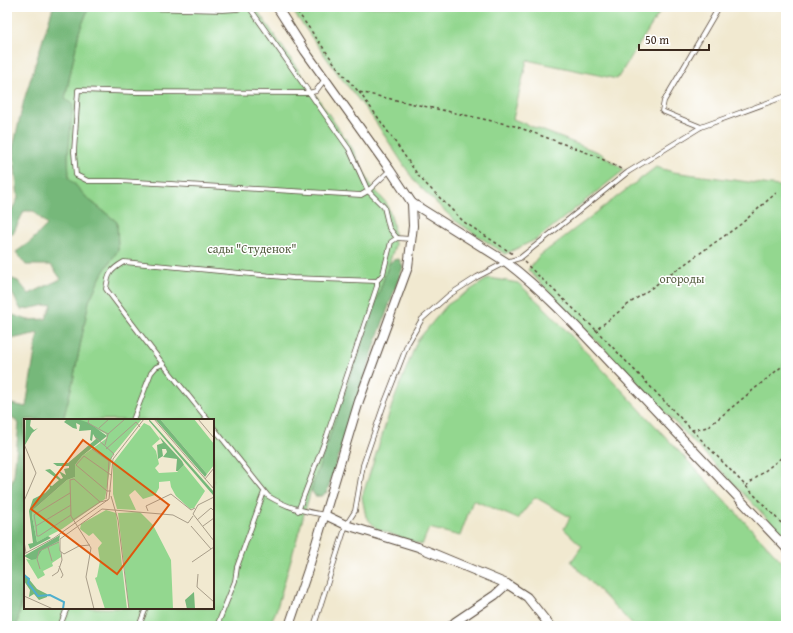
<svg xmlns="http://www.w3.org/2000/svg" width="793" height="633" font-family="'Gentium Book Plus',serif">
<rect width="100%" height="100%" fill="#fff"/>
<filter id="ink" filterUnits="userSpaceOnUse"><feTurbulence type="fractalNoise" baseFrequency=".025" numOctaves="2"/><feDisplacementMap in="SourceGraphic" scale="8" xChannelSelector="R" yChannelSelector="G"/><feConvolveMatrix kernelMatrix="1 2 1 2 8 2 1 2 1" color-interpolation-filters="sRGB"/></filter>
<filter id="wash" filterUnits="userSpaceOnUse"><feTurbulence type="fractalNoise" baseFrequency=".012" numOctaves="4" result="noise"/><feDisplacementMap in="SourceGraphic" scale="16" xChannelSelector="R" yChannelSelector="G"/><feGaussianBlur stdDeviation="0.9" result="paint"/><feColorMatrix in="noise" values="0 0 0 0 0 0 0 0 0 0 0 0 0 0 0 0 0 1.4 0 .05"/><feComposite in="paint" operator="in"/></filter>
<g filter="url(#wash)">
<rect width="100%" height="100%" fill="#f1e9d0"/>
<g fill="#93d78f" stroke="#678056">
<path d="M89,7H255L352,148L370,184L387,204L393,223L395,245L389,264L311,490L276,611L269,626H17L25,581V608H213V420H63L73,381L89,301L102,274L118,250L117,222L87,198L69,178L65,99L79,32Z"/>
<path d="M290,7H663L617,79L527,60L513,119L600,153L624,170L537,239L505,254L454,220L415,182L373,118L338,74Z"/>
<path d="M656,167L673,172L786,187V538L528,270L538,257Z"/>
<path d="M489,278L518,283L548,311L786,566V626H634L571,562L582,546L564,529L570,517L535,497L518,519L473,500L460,536L429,528L422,545L377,529L366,517L362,497L392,405L417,341L447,305Z"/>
</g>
<g fill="#76b87a" stroke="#58714c">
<path d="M53,7H89L79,32L65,99L73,105L68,156L69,178L87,198L117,222L118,250L102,274L89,301L73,381L63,420H25V581L17,626H7V500L14,475L19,423L7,415V403L26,407L38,333L7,340V313L28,320L46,319L52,304L21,310L12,293L7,291V277L18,281L29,294L61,279L51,265H26L16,252L30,242L47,225L34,211H24L13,234L7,235V219L18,198L13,148L24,100Z"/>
<path d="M399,259L403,267L379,333L327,492L321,496H315L311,490L389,264L393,260Z"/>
</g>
</g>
<g filter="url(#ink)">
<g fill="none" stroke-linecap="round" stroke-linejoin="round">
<defs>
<g id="lane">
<path d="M97,7L223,10L238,9L244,7"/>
<path d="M249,7L349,149L368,191L390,170"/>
<path d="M325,79L316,91L309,93L136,92L78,90L74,152L76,175L88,181H120L361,195L368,191L384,207L389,228L397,238"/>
<path d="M701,127L662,111L664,101L719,7"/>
<path d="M133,420L151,373L156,367L163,364"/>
<path d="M208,420L163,364L106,289C108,274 110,270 124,262L293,278L377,281L383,274L391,242L397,238L411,239"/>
<path d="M213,427L268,496C288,508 302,511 325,515"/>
<path d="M298,511L327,435L377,286V281"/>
<path d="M60,626L67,608"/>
<path d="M139,626L146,608"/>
<path d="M217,626L235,581L237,567L264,492"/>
<path d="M314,626L346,525L355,511L363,465L383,407L408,343L422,319L449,295L477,277L506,262L520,258L628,172L701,127L786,96"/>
</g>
<g id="street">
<path d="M277,7L305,51L390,170L412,203L413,226L408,267L359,401L308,570L289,626"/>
<path d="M412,203L506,262C549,295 585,336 621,374C676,432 731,490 786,548"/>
<path d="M325,515L346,525L418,547L507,584L527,597L550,626"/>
<path d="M451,626L455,622L495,595L507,584"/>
</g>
</defs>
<use href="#lane" stroke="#564739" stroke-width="5.5"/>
<use href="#street" stroke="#564739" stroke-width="10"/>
<g stroke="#564739" stroke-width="1.5" stroke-dasharray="3 3" stroke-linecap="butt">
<path d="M294,7L340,71L359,92L515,126L596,156L621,169"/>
<path d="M637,7L663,11L672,7"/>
<path d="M359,92L377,116L420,178L464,222L513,254"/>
<path d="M524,262L596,330L626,306L741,224L776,193"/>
<path d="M596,330L692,430L708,427L786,363"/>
<path d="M692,430L786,528"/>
<path d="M746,486L786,454"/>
</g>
<use href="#lane" stroke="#fff" stroke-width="4"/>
<use href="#street" stroke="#fff" stroke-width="8"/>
</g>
</g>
<g text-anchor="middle" stroke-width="3" stroke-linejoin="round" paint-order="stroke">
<g font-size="12" fill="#555e40" stroke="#fff">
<text x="252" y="253">сады "Студенок"</text>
<text x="682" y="283">огороды</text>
</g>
</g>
<g transform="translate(24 419)">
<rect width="190" height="190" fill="#f1e9d0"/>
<path d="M54,0H118L88,37L81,80L38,110L13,123L8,97L9,91L43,61L51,58V46L58,37L83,19L82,15ZM136,0H170L190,25V46L183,55ZM120,4L126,7L136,20L128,27L132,32L135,45L131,49L135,54L153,53L160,46L181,72L170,89L166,90L152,77L147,68L146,62L135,63V69L131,76L119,80L111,71L105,76L112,91L93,90L89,75V44ZM82,91L92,94L103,190H81L71,159L73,158L76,142L74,129L78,124L69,114L65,117L56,110L57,105ZM116,93L129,106L147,141L149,190H105L94,94ZM35,122L37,138L28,144L29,147L19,152L21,156L14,160L2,140L7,141L15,132Z" fill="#93d78f"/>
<path d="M2,0H7L6,7L10,11L14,9L8,14L1,26ZM43,0H54L65,4L83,17L58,37L51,46V58L43,61L9,91L8,97L13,123L24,117L27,119L6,130L4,125L9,124L5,92L9,80L21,74L26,69L25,66L28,67L35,61L21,51L26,50L37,60L39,59L35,52L42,56L40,50L45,49V47H33L29,44H44L72,20L69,15L68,22L66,21L67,11L55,12L56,6L52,4L53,10L49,9L40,3ZM125,0L190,73L189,76L125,2ZM131,0H136L183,55L181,58ZM135,17L158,42L160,46L154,52H152L153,40L139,38L143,33L142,30H138L139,37L134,40L133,26L139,24ZM36,116L35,122L18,131L12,140L7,141L0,137ZM0,154L13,170L23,175V178L15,181L10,175L5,178L6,171L0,162ZM170,173L171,190H163L161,181Z" fill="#76b87a"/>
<path fill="none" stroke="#4fafce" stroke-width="2" d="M0,156L5,160L4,164L14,177L26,176L40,183L39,190"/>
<path fill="none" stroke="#a89d89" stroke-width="1" d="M65,0L64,4L84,15L81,26M130,0L190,70M174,0L190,19M75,9L85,0M84,15L101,0M71,18L90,35M0,25L12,54L0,82M68,30L85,42M82,30L112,3L116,8M181,60L190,49M87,72H83L85,42L90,35M46,74L10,96L12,107L47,86M87,77L94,101L105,190M190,78L174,86L169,95L190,122M82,80L83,72L52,46L60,37L87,56M124,92L122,87L147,75L167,91L171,89M49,101L76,83M173,101L187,89L190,92M12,107L13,117H15L47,96M167,107L187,130L190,128M179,107L190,99M36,120L78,90L149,96L164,104L169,97M36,120V132L40,135L55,127L66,126M0,122L2,134M24,128L28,142M0,135L30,119L85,80L89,40L120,0M168,143L187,130M35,147L39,156L37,159M16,150L13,140L15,132L35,123M174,155L173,168L190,183M28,157L34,153L38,141L37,133M0,177L29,190M70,190L62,158L67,129L47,97L46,61L50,60L76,83L84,81"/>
<path fill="#df570d" fill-opacity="0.15" stroke="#df570d" stroke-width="2" d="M59,21L145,86L93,155L7,90Z"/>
<rect width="190" height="190" fill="none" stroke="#3b2a1e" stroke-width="2"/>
</g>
<rect width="793" height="633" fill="none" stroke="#fff" stroke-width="24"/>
<path d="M639 44v6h70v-6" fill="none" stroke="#3b2a1e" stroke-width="2"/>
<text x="645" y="44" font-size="12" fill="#3b2a1e" stroke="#ffffff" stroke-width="3" paint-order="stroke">50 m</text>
</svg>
